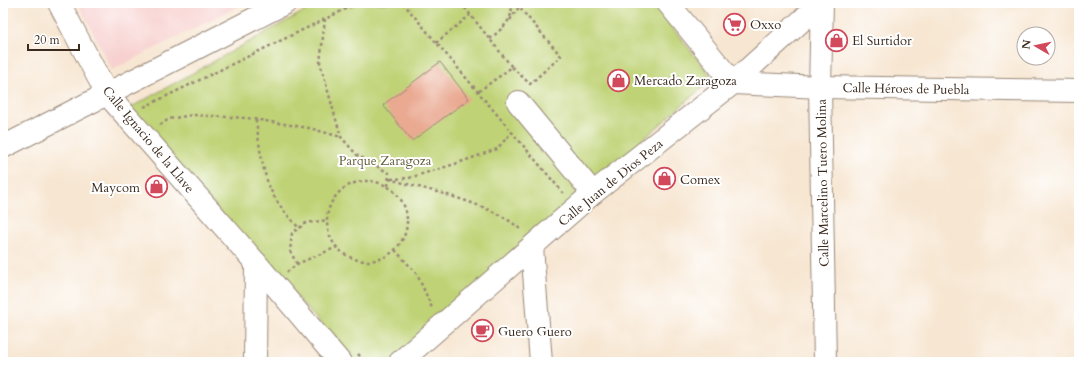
<svg xmlns="http://www.w3.org/2000/svg" width="1082" height="365" font-family="Cardo,serif">
<rect width="100%" height="100%" fill="#fff"/>
<filter id="ink" filterUnits="userSpaceOnUse"><feTurbulence type="fractalNoise" baseFrequency=".025" numOctaves="2"/><feDisplacementMap in="SourceGraphic" scale="8" xChannelSelector="R" yChannelSelector="G"/><feConvolveMatrix kernelMatrix="1 2 1 2 8 2 1 2 1" color-interpolation-filters="sRGB"/></filter>
<filter id="wash" filterUnits="userSpaceOnUse"><feTurbulence type="fractalNoise" baseFrequency=".012" numOctaves="4" result="noise"/><feDisplacementMap in="SourceGraphic" scale="16" xChannelSelector="R" yChannelSelector="G"/><feGaussianBlur stdDeviation="0.9" result="paint"/><feColorMatrix in="noise" values="0 0 0 0 0 0 0 0 0 0 0 0 0 0 0 0 0 1.4 0 .05"/><feComposite in="paint" operator="in"/></filter>
<g filter="url(#wash)">
<rect width="100%" height="100%" fill="#f7e6d1"/>
<path fill="#f7d0cf" d="M78,3H245L112,70Z"/>
<path fill="#bfd376" stroke="#7d7e4a" d="M319,3H652L713,78L588,188L394,362H355L128,109Z"/>
<g id="blocks">
<path fill="#eaa991" d="M440,62L469,99L412,141L383,105Z"/>
</g>
</g>
<g filter="url(#ink)">
<use href="#blocks" fill-opacity="0" stroke="#998878" stroke-width="1"/>
<g fill="none" stroke-linecap="round" stroke-linejoin="round">
<defs>
<g id="minor">
<path d="M59,3L107,94L256,263L340,362"/>
<path d="M668,3L733,83L820,87L1079,91"/>
<path d="M822,3L820,87L825,362"/>
<path d="M518,102L593,193"/>
<path d="M3,147L285,3"/>
<path d="M532,247L541,362"/>
<path d="M255,362L256,263"/>
<path d="M400,362L593,193L733,83L821,3"/>
</g>
</defs>
<use href="#minor" stroke="#998878" stroke-width="24"/>
<g stroke="#998878" stroke-width="2.5" stroke-dasharray="3 3" stroke-linecap="butt">
<path d="M403,3L564,194"/>
<path d="M461,3L512,67L478,92"/>
<path d="M325,19L320,63L341,137L357,155L389,173L388,187"/>
<path d="M510,20L519,7L561,56L530,84L512,67"/>
<path d="M490,39C501,29 515,20 511,3"/>
<path d="M436,43L470,15"/>
<path d="M144,107L358,3"/>
<path d="M256,120C259,141 261,167 270,188C276,203 288,216 299,228"/>
<path d="M160,125L169,119L192,115L247,118L309,128L341,137"/>
<path d="M389,179C427,190 493,203 521,230"/>
<path d="M391,179L409,178L455,164L497,149L512,132"/>
<circle cx="367" cy="221" r="40"/>
<path d="M395,250L417,274L432,308"/>
<path d="M297,264L290,251L292,233L306,223L328,220"/>
<path d="M287,272L297,264L337,247"/>
<path d="M358,354L366,362"/>
</g>
<use href="#minor" stroke="#fff" stroke-width="22"/>
</g>
</g>
<defs>
<symbol id="supermarket-ring" viewBox="-11 -11 22 22"><circle r="9.5" fill="#fff" stroke="#d1495b" stroke-width="1.5"/><path d="M-6-5.5h2.5l.6 2H6L4.5 2H-2.5L-4.4-4H-6ZM-1.5 3.2a1.3 1.3 0 1 0 .1 0ZM3 3.2a1.3 1.3 0 1 0 .1 0Z" fill="#d1495b"/></symbol>
<symbol id="shop-ring" viewBox="-11 -11 22 22"><circle r="9.5" fill="#fff" stroke="#d1495b" stroke-width="1.5"/><path d="M-5-2.5h2.3a2.7 3.5 0 0 1 5.4 0H5L5.5 6h-11ZM-1.5-2.5h3a1.5 2.3 0 0 0-3 0Z" fill="#d1495b"/></symbol>
<symbol id="cafe-ring" viewBox="-11 -11 22 22"><circle r="9.5" fill="#fff" stroke="#d1495b" stroke-width="1.5"/><path d="M-5.5-4.5H6V0H3Q3 3.5 0 3.5H-2.5Q-5.5 3.5-5.5 0ZM3-3.2v2h1.7v-2ZM-6 4.5H4V6H-6Z" fill="#d1495b"/></symbol>
</defs>
<g fill-rule="evenodd">
<use href="#supermarket-ring" x="722" y="12" width="25" height="25"/>
<use href="#shop-ring" x="824" y="28" width="25" height="25"/>
<use href="#shop-ring" x="606" y="68" width="25" height="25"/>
<use href="#shop-ring" x="652" y="166" width="25" height="25"/>
<use href="#shop-ring" x="144" y="174" width="25" height="25"/>
<use href="#cafe-ring" x="470" y="318" width="25" height="25"/>
</g>
<g text-anchor="middle" stroke-width="4" stroke-linejoin="round" paint-order="stroke">
<g font-size="13" fill="#3b2a1e" stroke="#fff" text-anchor="start">
<text x="750" y="29">Oxxo</text>
<text x="852" y="45">El Surtidor</text>
<text x="634" y="85">Mercado Zaragoza</text>
<text x="680" y="184">Comex</text>
<text x="140" y="192" text-anchor="end">Maycom</text>
<text x="498" y="336">Guero Guero</text>
</g>
<g font-size="13" fill="#3b2a1e" stroke="#fff">
<text transform="translate(906 88) rotate(1)" y="5">Calle Héroes de Puebla</text>
<text transform="translate(149 139) rotate(50)" y="5">Calle Ignacio de la Llave</text>
<text transform="translate(610 182) rotate(-39)" y="5">Calle Juan de Dios Peza</text>
<text transform="translate(822 183) rotate(-91)" y="5">Calle Marcelino Tuero Molina</text>
</g>
<g font-size="13" fill="#635d38" stroke="#fff">
<text x="385" y="165">Parque Zaragoza</text>
</g>
</g>
<rect width="1082" height="365" fill="none" stroke="#fff" stroke-width="16"/>
<g transform="translate(1036 46) rotate(279)"><circle r="19" fill="#ffffff" stroke="#b1aaa5"/>
<path d="M0-3L7 15L0 10L-7 15Z" fill="#d1495b"/>
<text y="-6" font-size="11" font-weight="bold" text-anchor="middle" fill="#3b2a1e">N</text>
</g>
<path d="M28 44v6h51v-6" fill="none" stroke="#3b2a1e" stroke-width="2"/>
<text x="34" y="44" font-size="12" fill="#3b2a1e" stroke="#ffffff" stroke-width="3" paint-order="stroke">20 m</text>
</svg>
